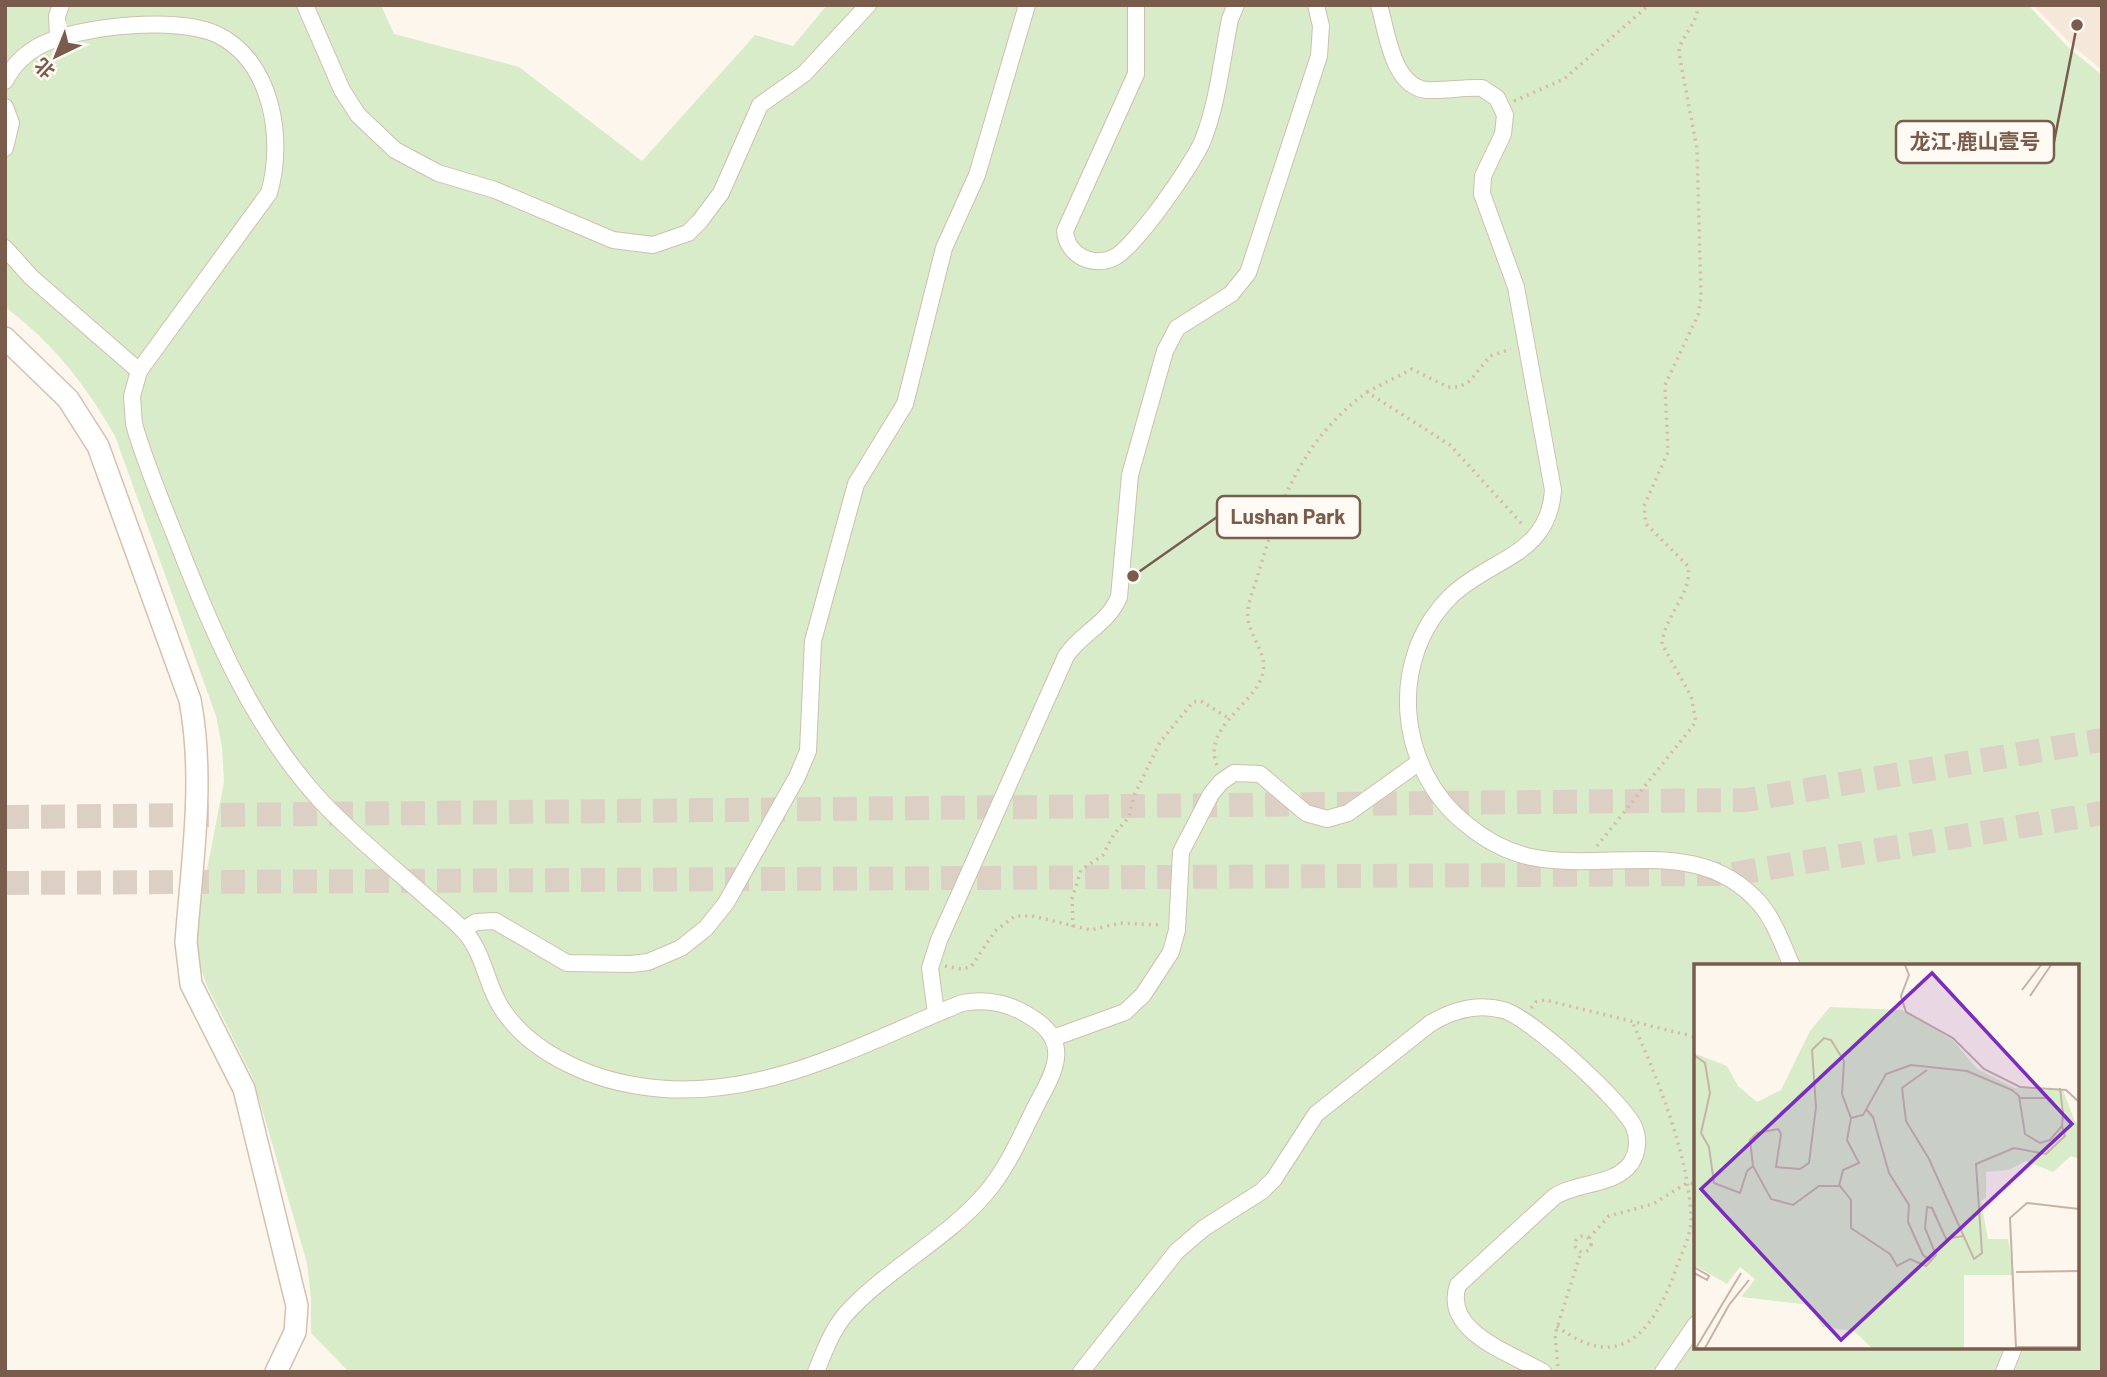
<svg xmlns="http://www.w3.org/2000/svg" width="2107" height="1377" font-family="Barlow,'Noto Sans SC',sans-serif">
<rect width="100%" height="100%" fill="#fdf6ec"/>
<path fill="#f5e8da" d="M2033,5H2102V70L2072,45Z"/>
<path fill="#d8ecc9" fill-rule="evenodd" d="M5,5H381L394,34L519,67L642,161L755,35L793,46L827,5H2028L2069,48L2102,75V1372H349L311,1333V1298L307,1263L253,1078L207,986L196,955V926L224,782L222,747L216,716L115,436C85,384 53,343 5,307ZM1696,966H2077V1347H1696Z"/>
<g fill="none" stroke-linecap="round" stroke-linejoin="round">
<g stroke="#dcd0c4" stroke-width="24" stroke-dasharray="24 12" stroke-linecap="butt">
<path d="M5,817L1747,800L2102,740"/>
<path d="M5,883L1733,874L2102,813"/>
</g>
<defs>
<g id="street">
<path d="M305,5L342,90L358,115L395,150L438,173L495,190L613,240L653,245L688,233L700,221L721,193L760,105L804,74L868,5"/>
<path d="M1136,5V74L1065,231C1066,244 1074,254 1086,259C1094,262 1105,262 1113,258C1134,249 1194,163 1203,140C1218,102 1222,58 1230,19L1236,5"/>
<path d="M1379,5C1387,31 1392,87 1427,90C1445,91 1464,87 1482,88L1497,98L1505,115L1503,134L1483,176L1482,194L1516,287L1553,490C1549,555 1492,558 1452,595C1386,659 1397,769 1466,824C1484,839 1507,852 1531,857C1610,873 1700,833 1761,905C1775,922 1783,946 1792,966"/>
<path d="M58,38L57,16L61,5"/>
<path d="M5,81C13,65 27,52 43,44C81,26 176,16 216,34C272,60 285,139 269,193L139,371L132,396L134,424C145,463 161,500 176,538C212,631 252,726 321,801C353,835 389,864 424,895C437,907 452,918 464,931C483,952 485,978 498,1002C524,1050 587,1078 639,1086C754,1105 859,1045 962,1003C990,998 1013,1004 1037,1021C1069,1044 1055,1071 1039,1100C1023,1131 1009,1166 986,1193C946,1240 886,1269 845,1315C831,1332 824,1352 816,1372"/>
<path d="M5,107L11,123L5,148"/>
<path d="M5,248L31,277L139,371"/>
<path d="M463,930L476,922L495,921L567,963L631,964L648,962L681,948L706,928L726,903L797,777L808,751L813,641L856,484L905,404L944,248L977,175L1027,5"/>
<path d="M936,1013L930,968L939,940L1066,656C1081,633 1108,624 1119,597L1130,475L1165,351L1177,328L1231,294L1248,273L1319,56L1321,26L1316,5"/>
<path d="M1053,1038L1125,1012L1143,995L1171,952L1177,930L1181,852L1211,794L1221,782L1234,773L1260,774L1306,813L1327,819L1348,813L1418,763"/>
<path d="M1081,1372L1177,1251L1204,1228L1262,1191L1274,1179L1316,1114L1431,1023C1453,1010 1478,1003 1503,1010C1529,1016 1623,1102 1634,1127C1639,1138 1638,1152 1631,1163C1615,1186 1576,1182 1554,1197L1458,1285C1442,1332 1511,1353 1543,1372"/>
<path d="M1663,1372L1696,1324"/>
<path d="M2004,1372L2014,1347"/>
</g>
<path id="secondary" d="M5,338L68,399L98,446L190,700C205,779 192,862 186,942L191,984L244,1089L297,1306L295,1332L276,1372"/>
</defs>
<use href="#street" stroke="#d1beb0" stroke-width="18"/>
<use href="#secondary" stroke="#d6c0b0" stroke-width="24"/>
<g stroke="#d9b8a5" stroke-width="3.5" stroke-dasharray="2 5" stroke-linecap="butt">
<path d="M1514,101L1564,79L1649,5"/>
<path d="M1367,392L1412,369L1448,387H1459L1470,381L1490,356L1511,349"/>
<path d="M1217,765C1202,730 1250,706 1261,679C1271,656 1250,639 1248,618C1246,604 1256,585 1259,571C1281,498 1303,439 1367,392L1450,445L1523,525"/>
<path d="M1597,846L1696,722L1691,696L1662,644C1664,616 1693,593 1688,566L1646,524L1644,506L1668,452L1665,385L1698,315L1701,296L1697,149L1679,53C1680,35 1698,25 1698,5"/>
<path d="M1073,927L1072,899L1081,870L1103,855L1114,834L1129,817L1134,796L1160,742L1193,702L1201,701L1230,719"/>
<path d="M945,966L961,969L971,967L995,931L1015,916H1032L1091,930L1120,923L1161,925"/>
<path d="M1531,1008L1536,1002L1545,1000L1696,1037"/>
<circle cx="1583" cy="1244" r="8"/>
<path d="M1589,1238L1609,1216L1653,1204L1687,1183L1696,1184"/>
<path d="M1557,1326C1622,1377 1656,1327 1677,1266C1682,1252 1691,1235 1691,1220C1690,1158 1657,1077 1632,1021"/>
<path d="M1558,1366L1555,1334L1581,1252"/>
</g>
<use href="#street" stroke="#fff" stroke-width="16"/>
<use href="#secondary" stroke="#fff" stroke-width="21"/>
</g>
<g transform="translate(1694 964)">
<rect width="385" height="385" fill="#fdf6ec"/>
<path d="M136,43L208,46L259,76L282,104L321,124L369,126L381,158L385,159V195L377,192L359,208L332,197L315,206L292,208V234L287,237L294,275H314L320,311H270V384H178L160,367L128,363L116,341L47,333L61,315L46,303L33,320L0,301V89L33,102L44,122L63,138L87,126L116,67Z" fill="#d8ecc9"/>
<path fill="none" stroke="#c5b3a7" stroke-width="2" d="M211,1L215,11L207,32L212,48L259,74L290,105L326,123L372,126L385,138M328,26L347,1M336,32L357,1M0,91L11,99L16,129L7,169L15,183L20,219L46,229L53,207L59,202M233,106L208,124L212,157L235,195L280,295L288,289L282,200L320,184L352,190L371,172L368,162M366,124L369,150M172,145L179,153L195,209L215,241L214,258L229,291L237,297M145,222L149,206L165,199L153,176L157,154M269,272L252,275L238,244L233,243L231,264L242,291L232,302L216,295L203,302L196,290L157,264V236L146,222H125L99,241L77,235L59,202L56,176L63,169L84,165L87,170L82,203L106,205L115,199L122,143L118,86L130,74L137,76L150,97L148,130L157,154L169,151L192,110L217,101L273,107L318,126L325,132L331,170L346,179L356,176L368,162L369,150L355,134H325M0,303L15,312L13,316L0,309M322,308L385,307M322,383H385M2,384L47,309M11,384L35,341L55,316M322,384L316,254L333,239L385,245"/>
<path fill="#7b2cbf" fill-opacity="0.15" stroke="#7b2cbf" stroke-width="3.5" d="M238,9L378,160L147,376L7,225Z"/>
<rect width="385" height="385" fill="none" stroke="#7a5c4d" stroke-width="3.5"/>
</g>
<path fill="none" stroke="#7a5c4d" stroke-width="2.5" d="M2077 25L2054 142M1133 576L1217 517"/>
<g fill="#7a5c4d" stroke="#fffaf3" stroke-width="2.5">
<circle cx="2077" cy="25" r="7"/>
<circle cx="1133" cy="576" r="7"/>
</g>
<g fill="#fffaf3" stroke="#7a5c4d" stroke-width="2.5">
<rect x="1896" y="121" width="158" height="42" rx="7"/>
<rect x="1217" y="496" width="143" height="42" rx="7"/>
</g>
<g font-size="21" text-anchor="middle" font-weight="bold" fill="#7a5c4d">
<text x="1975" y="149">龙江·鹿山壹号</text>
<text x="1288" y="524">Lushan Park</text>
</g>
<rect width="2107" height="1377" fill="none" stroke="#7a5c4d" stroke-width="14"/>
<g transform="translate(56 56) rotate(223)" stroke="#fffaf3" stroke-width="5" paint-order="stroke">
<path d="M0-5L12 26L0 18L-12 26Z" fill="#7a5c4d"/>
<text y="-10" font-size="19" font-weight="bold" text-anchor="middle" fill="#7a5c4d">北</text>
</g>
</svg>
